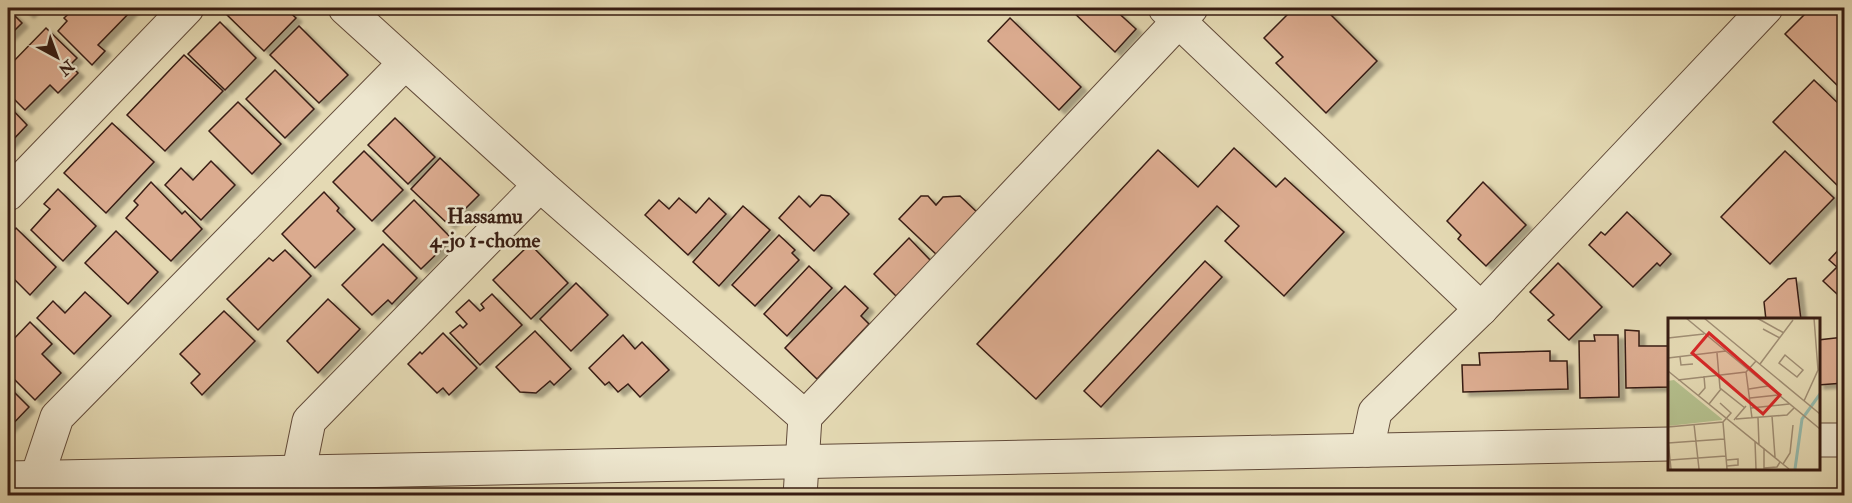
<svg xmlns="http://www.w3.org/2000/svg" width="1852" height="503" font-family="'IM FELL Double Pica',serif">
<defs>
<filter id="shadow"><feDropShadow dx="6" dy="4" stdDeviation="1.5" flood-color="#0004"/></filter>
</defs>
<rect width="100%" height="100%" fill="#e4d9b3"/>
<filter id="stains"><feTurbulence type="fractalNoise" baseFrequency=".00333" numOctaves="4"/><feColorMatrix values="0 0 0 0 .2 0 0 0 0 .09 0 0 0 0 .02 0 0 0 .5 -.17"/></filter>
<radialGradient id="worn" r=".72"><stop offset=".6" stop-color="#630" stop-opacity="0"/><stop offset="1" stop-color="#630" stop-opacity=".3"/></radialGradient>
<g fill="#dbab8f" stroke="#371c12" stroke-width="1.5" filter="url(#shadow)">
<path d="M22,8H34L28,14Z"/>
<path d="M75,8H134L98,45L105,51L92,65L58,31L67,21L64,18Z"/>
<path d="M228,8H285L296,18L264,51L224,12Z"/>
<path d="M1069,8H1113L1136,29L1115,52Z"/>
<path d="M1294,8H1324L1377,61L1326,113L1276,63L1283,57L1264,38Z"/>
<path d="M1811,8H1836L1844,16V92L1785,34Z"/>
<path d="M8,9L22,23L8,37Z"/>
<path d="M1010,18L1081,87L1059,110L988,41Z"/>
<path d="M220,22L256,58L225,90L188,54Z"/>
<path d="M299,26L348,75L319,103L270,55Z"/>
<path d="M46,28L77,58L70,65L78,73L58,93L50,85L25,110L8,93V67Z"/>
<path d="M184,55L223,91L165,151L127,115Z"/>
<path d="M275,70L314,109L285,138L246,99Z"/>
<path d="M1814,80L1844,109V192L1773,122Z"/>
<path d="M238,102L281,144L252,174L209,131Z"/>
<path d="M8,105L27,125L8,145Z"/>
<path d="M395,118L435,157L408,184L368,145Z"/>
<path d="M112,123L154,162L106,213L64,173Z"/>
<path d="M1234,148L1276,187L1285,178L1344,232L1284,296L1225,241L1239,226L1217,206L1036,399L977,344L1158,150L1198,187Z"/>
<path d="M364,151L403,190L372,221L333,182Z"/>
<path d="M1785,151L1834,198L1770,264L1721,217Z"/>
<path d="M440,158L479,195L449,225L411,189Z"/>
<path d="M211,161L235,185L201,220L165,185L181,168L193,180Z"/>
<path d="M151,182L182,214L185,211L202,229L171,261L126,218L138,205L134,201Z"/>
<path d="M1483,182L1526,225L1486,266L1458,239L1461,235L1447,221Z"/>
<path d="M58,189L96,226L63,261L31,230L50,209L44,204Z"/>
<path d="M324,192L339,208L337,211L355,229L315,268L282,234Z"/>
<path d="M821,195L830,196L849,214L814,251L779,218L799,196L810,207Z"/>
<path d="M921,196H928L936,205L943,197L960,196L979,214L938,256L899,219Z"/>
<path d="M679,198L696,213L709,198L726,214L688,255L645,215L659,200L669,209Z"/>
<path d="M414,200L452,239L421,269L383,231Z"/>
<path d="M743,206L770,230L719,286L693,262Z"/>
<path d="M1627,212L1671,254L1660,266L1657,263L1633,287L1589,245L1601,232L1605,235Z"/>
<path d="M16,228L56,267L30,295L8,273V237Z"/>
<path d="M116,231L158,272L128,304L85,263Z"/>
<path d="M779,235L795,250L792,253L799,260L755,306L732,285Z"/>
<path d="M909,238L931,261L896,296L874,274Z"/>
<path d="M383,244L417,278L392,304L388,300L372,315L342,285Z"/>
<path d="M530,244L568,283L531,319L493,280Z"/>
<path d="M1844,244V286L1837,294L1823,281L1837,267L1829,260Z"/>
<path d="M285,250L311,276L258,330L227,299L269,258L273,261Z"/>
<path d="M1205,261L1222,277L1101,407L1084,391Z"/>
<path d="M1558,263L1602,307L1569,340L1548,320L1554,315L1530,292Z"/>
<path d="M809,266L832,288L787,336L764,314Z"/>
<path d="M1796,278L1801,320H1766L1764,302L1788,279Z"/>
<path d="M576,283L608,315L571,351L540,319Z"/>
<path d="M845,286L868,308L861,316L869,324L817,379L785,348Z"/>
<path d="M85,292L111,316L74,354L37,318L53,301L65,313Z"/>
<path d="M492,294L522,325L480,365L450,333L460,325L463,328L467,324L456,312L469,300L480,311L484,308L481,304Z"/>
<path d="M328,299L360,329L318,373L287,341Z"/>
<path d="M224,311L255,341L202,395L191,383L200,374L180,354Z"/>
<path d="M30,322L52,344L42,354L61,373L35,400L8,373V345Z"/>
<path d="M1625,330L1639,331V346H1669V387L1626,388Z"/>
<path d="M535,331L571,369L554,385L550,381L536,393L520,392L496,367Z"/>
<path d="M443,333L477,368L449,395L443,388L437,393L408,364L420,352L422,354Z"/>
<path d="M623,335L635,349L642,342L669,370L640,397L628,384L618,392L609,382L605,385L589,368Z"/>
<path d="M1594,335H1618L1619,397L1580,398L1579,341H1595Z"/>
<path d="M1844,337V383L1818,385V340Z"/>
<path d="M1550,351V361H1567L1568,389L1463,392L1462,365H1480L1479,353Z"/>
<path d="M8,386L29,407L8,429Z"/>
</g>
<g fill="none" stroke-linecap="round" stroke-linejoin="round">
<defs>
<g id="street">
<path d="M345,8L540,185L805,417"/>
<path d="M1165,8L1481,309"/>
<path d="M8,194L187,8"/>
<path d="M1818,440H1844"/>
<path d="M1367,450L1375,412L1481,309L1766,8"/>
<path d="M299,470L309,421L540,185"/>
<path d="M37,477L57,417L405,63"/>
<path d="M8,478L1669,444"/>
<path d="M800,496L805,417L1191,8"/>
</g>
</defs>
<use href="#street" stroke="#624b3a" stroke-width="35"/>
<use href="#street" stroke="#ede6ce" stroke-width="33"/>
</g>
<g text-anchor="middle" stroke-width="5" stroke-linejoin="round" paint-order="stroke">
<g font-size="21" font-weight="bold" fill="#371c12" stroke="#ede6ce">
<text x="485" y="223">Hassamu<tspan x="485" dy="24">4-jo 1-chome</tspan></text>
</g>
</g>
<g transform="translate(1668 318)">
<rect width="152" height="152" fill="#e4d9b3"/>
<path d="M6,62L54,101V102L0,108V63Z" fill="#b4bf8d"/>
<path fill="none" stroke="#95baad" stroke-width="3" d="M127,151L134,101L152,76"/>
<path fill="none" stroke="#9f8d73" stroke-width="1.5" d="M18,0L152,111M36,0L152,96M89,0L116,15M95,11L112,20M0,20L36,16M49,35L52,70L77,90M117,37L135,52L129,59L111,45ZM12,39L13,47L25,46M0,40L58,33M92,46L125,2M0,53L121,151M78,54L84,100M10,62L78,54L88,43M81,71L100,68M30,78L37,70L36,58M82,80L110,77M136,83L150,52L146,0M41,86L53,71M83,90L121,86M104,98L107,139M90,100L91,127M68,101L119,97L126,90M66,102L78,88M55,104L59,151M26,106L31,151M0,109L55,104L63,95L52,85M0,122L3,151M87,123L88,151M0,125L56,121M96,130V150L109,149L112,144M2,142L58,138M59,142L70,141V147L59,148M115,146L122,135L125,107"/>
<path fill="#d62828" fill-opacity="0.15" stroke="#d62828" stroke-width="3" d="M41,15L112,77L95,96L24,35Z"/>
<rect width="152" height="152" fill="none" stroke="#371c12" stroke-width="3"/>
</g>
<rect width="1852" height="503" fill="none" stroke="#e4d9b3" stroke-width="30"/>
<rect x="9" y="9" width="1834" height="485" fill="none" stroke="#371c12" stroke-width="3"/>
<rect x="15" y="15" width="1822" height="473" fill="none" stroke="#371c12" stroke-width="1.5"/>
<g transform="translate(57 57) rotate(139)" stroke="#ede6ce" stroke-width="4.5" paint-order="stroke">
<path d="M0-4.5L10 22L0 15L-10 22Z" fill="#371c12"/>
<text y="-9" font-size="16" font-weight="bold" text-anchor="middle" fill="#371c12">N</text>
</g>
<rect width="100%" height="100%" filter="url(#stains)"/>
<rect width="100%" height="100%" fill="url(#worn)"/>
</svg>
